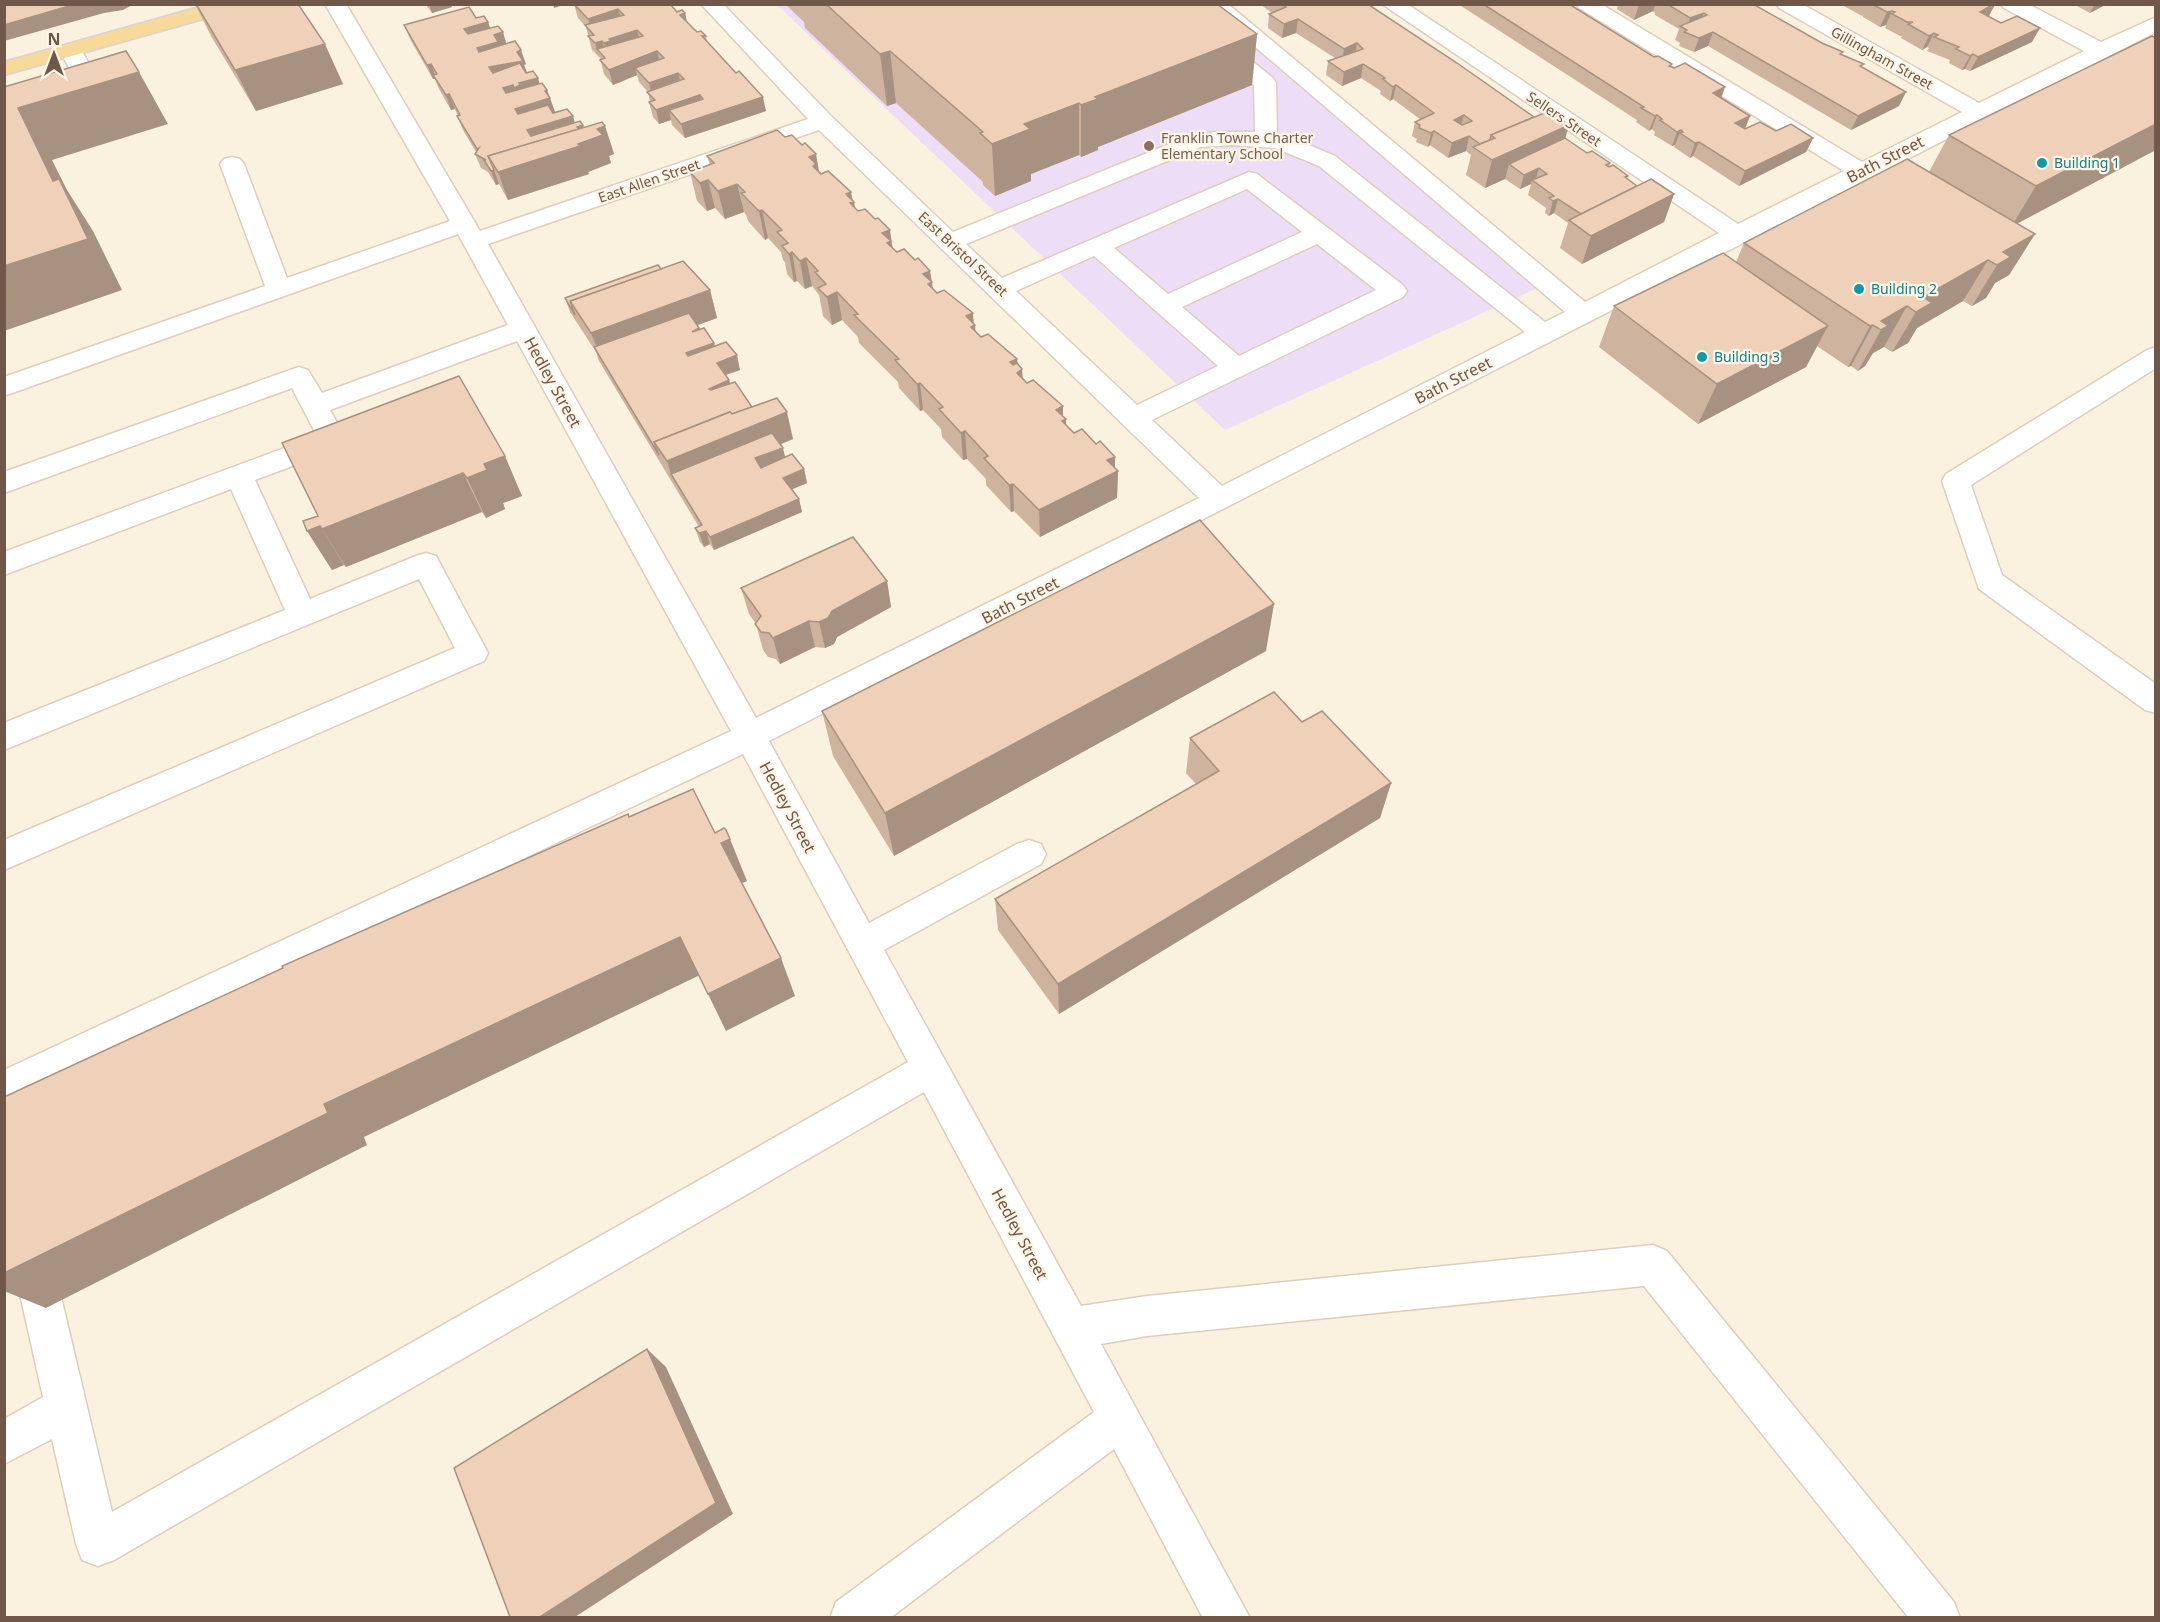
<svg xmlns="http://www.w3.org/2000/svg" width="2160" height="1622" font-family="'Noto Sans',sans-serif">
<rect width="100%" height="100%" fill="#fbf1df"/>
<path fill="#eeddf6" d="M777,5H1204L1538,288L1225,430Z"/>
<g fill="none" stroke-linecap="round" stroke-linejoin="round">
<defs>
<g id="minor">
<path d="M325,4H346L480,231L808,119L701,4H723L831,116L953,232L1189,136L1216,132H1255L1254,85L1158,4H1181L1273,78L1276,83L1277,135L1302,142L1335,156L1545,322L1565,312L1205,4H1228L1585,302L1719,233L1382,4H1407L1738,224L1844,171L1579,8L1576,4H1601L1862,162L1962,112L1779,8L1776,4H1802L1979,103L2084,51L2004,8L2001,4H2028L2101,42L2156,17V32L769,741L869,923L1017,844L1029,840L1041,844L1046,854L1041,864L884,950L1081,1306L1147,1296L1653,1245L1667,1251L1954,1602L1960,1618H1909L1644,1286L1147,1336L1101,1344L1250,1618H1203L1114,1449L890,1618H830L836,1602L1094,1412L924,1092L114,1560L98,1566L82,1560L76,1544L52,1439L4,1464V1419L43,1397L13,1263L19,1249L33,1243L47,1249L53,1263L112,1512L908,1062L743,754L4,1106V1070L731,731L517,341L330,410L347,440L343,447L255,480L310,599L416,556L426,553L436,556L488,653L484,661L4,870V840L455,648L419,579L4,750V723L285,610L231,489L4,575V552L317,436L292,388L4,493V472L290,370L299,367L308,370L322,393L508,325L458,234L4,396V377L265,286L220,164L224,159L232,157L240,159L244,164L287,278L450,221ZM819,130L1199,498L756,718L488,244ZM1232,145L1275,148L1319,166L1525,332L1222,486L1152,420L1403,297L1407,291L1403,285L1257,174L1249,172L1002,278L966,244L1201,147ZM1247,189L1302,232L1168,294L1114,248ZM1317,244L1376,290L1239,356L1182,307ZM1094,256L1218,366L1137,405L1016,291Z"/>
<path d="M71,45L79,46L82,51L111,105L108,110L100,112L92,110L89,105L60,51L63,46Z"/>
<path d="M2156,347V368L1971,485L2002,575L2156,684V713L2145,710L1979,589L1942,481L1946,474L2147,350Z"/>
</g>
<path id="major" d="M210,4H245L242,8L4,75V62Z"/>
</defs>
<use href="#minor" stroke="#decebc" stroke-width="3"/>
<use href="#major" stroke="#dad4d0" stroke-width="3"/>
<use href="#minor" fill="#fff" fill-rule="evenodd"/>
<use href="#major" fill="#f7d99a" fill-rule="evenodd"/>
</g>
<g fill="#ceb39e">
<path d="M195,4H298L343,84L256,111L211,36Z"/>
<path d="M425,4H451L452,7L432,13Z"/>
<path d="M574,4L685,13L687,22L697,32L706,36L707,42L766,111L685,138L672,125L671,120L659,124L653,117L649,102H650L648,92L639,82L637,75L613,85L604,74L600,58L592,50L586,27L578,18Z"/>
<path d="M785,4H1217L1257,34L1252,85L1098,147V150L1081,157L1079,155L1031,174V181L995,196L983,185V182L896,103L887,106L805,28L804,22Z"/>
<path d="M1260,4H1372L1371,7L1534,117L1569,125L1565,138L1587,153L1610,163L1609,167L1628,176L1627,179L1637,186L1674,194L1664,222L1582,264L1560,248L1568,223L1554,213L1549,216L1545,213L1546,208L1528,195L1531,184L1520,189L1505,179L1485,188L1466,175L1471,155L1466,151L1448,158L1430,145L1428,147L1416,142L1417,139L1412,136L1415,122L1421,120L1393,99L1390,101L1380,94L1381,91L1361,78L1342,86L1326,75L1328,61L1335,58L1296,33L1282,38L1268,28L1269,14L1272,13Z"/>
<path d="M1458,4H1569L1654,57L1672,64L1671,67L1750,116L1745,129L1776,131L1813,138L1806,152L1739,186L1693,156L1690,158L1674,147L1675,145L1672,146L1654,135L1655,132L1652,129L1649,131L1636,122L1637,120Z"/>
<path d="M1618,4H1753L1863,67L1899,106L1851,130L1708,46L1694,52L1679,46L1680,43L1675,40L1679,29L1655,15V13L1653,11L1634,20L1617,9Z"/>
<path d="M1994,4L1989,17L2032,42L1970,71L1965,69L1962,70L1949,63L1950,60L1927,51L1929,48L1927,47L1922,50L1901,38L1902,36H1900L1885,28L1886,26V25L1880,27L1863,17V15L1862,16L1842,5Z"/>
<path d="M2073,4H2107L2090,13Z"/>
<path d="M476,18L488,22L490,28L526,64L524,65L527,73L547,90L555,112L584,127L605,126L614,154L609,156L611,163L588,172L589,174L508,200L499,184L496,185L488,172L481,168L475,154L476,152L463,130L457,116H458L455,109L451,110L439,89L435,79H433L410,39L404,25Z"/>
<path d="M2152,36L2017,224L2035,234L2009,275L1995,283L1986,298L1972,306L1963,301L1917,328L1908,343L1892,352L1884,347L1873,353L1865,366L1858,371L1851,366L1848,367L1817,346L1806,367L1698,424L1599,347L1614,306L1736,262L1744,243L1929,172L1949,135Z"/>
<path d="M707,156L819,171L854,202L855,209L892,248L931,281L933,289L974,324L975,325V332L981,337L1017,359L1018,364L1023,379L1027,383L1063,406V416L1066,419V425L1074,433L1096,444L1115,457V468L1118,471L1117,498L1040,537L1014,511L1011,512L986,485V479L967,459L963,460L942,437L941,429L923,410L920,411L899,388L898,382L859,343L858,337L842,320L832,325L823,316L819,295L812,286L805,289L797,281L794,282L787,274L785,262L783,260L781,252L768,238L765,240L748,221L746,215L744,212L725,219L715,208L707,211L697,201L690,172L710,165Z"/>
<path d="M661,269L710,290L717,318L697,325L699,329L715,346L740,370L725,375L729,380L730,383L752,407L793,439L780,444L785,457L804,469L807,483L792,489L799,499L802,512L714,550L710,544L704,547L700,542L695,528L699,527L599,361L596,352L570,312L565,298Z"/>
<path d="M459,376L522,496L503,503L505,509L486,518L482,512L346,567L344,565L332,570L307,531L318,516Z"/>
<path d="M887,581L891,607L837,637L834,644L825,648L815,647L780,664L776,659L768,657L763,650L756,624L749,614L741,588Z"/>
<path d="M1266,651L894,856L833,756L822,711Z"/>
<path d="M1302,722L1391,783L1380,818L1059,1014L998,930L995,899L1196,784L1186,773L1190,738Z"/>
</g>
<g fill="#a79281">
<path d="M76,4H134L123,10L104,13L4,41V25Z"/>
<path d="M429,4H451L452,7L432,13Z"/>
<path d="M553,4H566L554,8Z"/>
<path d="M1641,4H1656L1653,11L1634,20L1639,5Z"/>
<path d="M2095,4H2107L2090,13Z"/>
<path d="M1995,5L1987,19L1980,12Z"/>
<path d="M618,9L622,23L592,33L588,19Z"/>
<path d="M1892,11L1886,25L1880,27L1887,12Z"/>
<path d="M685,13L688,27L680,15Z"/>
<path d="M1704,13L1698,27L1687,30L1686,29L1690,18Z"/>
<path d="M1298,19L1296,33L1282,38L1284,24Z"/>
<path d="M488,22L493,37L469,43L464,29Z"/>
<path d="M2040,28L2032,42L1970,71L1978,57Z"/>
<path d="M637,30L641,44L608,57L604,43L609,39Z"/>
<path d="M503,32L507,46L482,62L477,48L494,35Z"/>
<path d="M1713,32L1708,46L1694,52L1699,38Z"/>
<path d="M1934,33L1927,47L1922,50L1929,36Z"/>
<path d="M1257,34L1252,85L1098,147V150L1081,157V105L1095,97Z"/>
<path d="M602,41L606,55L597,49L599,58L595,43Z"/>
<path d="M1357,43L1355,57L1342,63L1344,49Z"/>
<path d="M325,44L343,84L256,111L235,70Z"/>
<path d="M521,50L526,64L524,65L528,75L494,82L489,67L517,52Z"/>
<path d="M657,51L661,65L635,68L637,75L613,85L609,70Z"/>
<path d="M890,51L896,103L887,106L880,54Z"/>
<path d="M1973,54L1965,69L1962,70L1970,56Z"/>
<path d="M431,64L436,78L433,75L435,79H433L427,65Z"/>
<path d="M1363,64L1361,78L1342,86L1344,72Z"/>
<path d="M139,72L168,124L52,160L67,190L93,231L122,290L4,331V266L53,181L18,108Z"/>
<path d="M678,73L682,87L652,97L649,83Z"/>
<path d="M538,78L542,92L519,102L514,88L519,83Z"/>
<path d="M513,85L517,99L508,102L503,88Z"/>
<path d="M1396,85L1393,99L1390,101L1393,87Z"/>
<path d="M1725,87L1720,102L1713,93Z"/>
<path d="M547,90L555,112L520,123L515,109Z"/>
<path d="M1906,92L1899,106L1851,130L1858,116Z"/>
<path d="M449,94L455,109L451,110L446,95Z"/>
<path d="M700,95L703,110H669L671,120L659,124L656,110Z"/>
<path d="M763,97L766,111L685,138L681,124Z"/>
<path d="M1079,103V155L1031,174V181L995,196L992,144L1024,124Z"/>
<path d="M1464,115L1460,129L1454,120Z"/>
<path d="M1657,115L1652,129L1649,131L1655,116Z"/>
<path d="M573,116L577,131L532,144L527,130Z"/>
<path d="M1750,116L1744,131L1735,123Z"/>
<path d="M2156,124V150L2011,227L2036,186Z"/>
<path d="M583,125L587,139L597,129L605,126L614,154L609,156L611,163L588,172L589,174L508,200L498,172L577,127Z"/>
<path d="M1569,125L1561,153L1509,164L1505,179L1485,188L1492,160Z"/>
<path d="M1681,130L1675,145L1672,146L1677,132Z"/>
<path d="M1434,131L1430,145L1428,147L1431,133Z"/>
<path d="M1469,136L1466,151L1448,158L1452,143Z"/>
<path d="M1813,138L1806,152L1739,186L1745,171Z"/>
<path d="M1699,142L1693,156L1690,158L1695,143Z"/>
<path d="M816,154L821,183L809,157Z"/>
<path d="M1539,168L1535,182L1532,180L1531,184L1520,189L1524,175Z"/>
<path d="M494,170L499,184L496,185L491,171Z"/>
<path d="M708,180L715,208L707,211L700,183Z"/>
<path d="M737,184L744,212L725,219L718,191Z"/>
<path d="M851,192L853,202H854L858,230L846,194Z"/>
<path d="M1674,194L1664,222L1582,264L1591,236Z"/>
<path d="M1558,199L1554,213L1549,216L1553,201Z"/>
<path d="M762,210L768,238L765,240L759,211Z"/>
<path d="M890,230L894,258L882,233Z"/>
<path d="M2035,234L2009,275L1995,283L1986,298L1972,306L1997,265L2003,252Z"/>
<path d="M792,252L797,281L794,282L789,254Z"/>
<path d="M806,258L812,286L805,289L800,261Z"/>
<path d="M1988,260L1963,301L1917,328L1908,343L1892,352L1916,312L1923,297Z"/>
<path d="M930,271L932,282L935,310L923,274Z"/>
<path d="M710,290L717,318L602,360L591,333Z"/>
<path d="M837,292L842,320L832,325L827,297Z"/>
<path d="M1907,306L1884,347L1873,353L1865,366L1858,371L1881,330V321Z"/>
<path d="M973,313L974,326L975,325L977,353L966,316Z"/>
<path d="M1873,325L1851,366L1848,367L1870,326Z"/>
<path d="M1828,326L1806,367L1698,424L1717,384Z"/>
<path d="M714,343L718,357L690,368L686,353Z"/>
<path d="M737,355L740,370L720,377L717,363Z"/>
<path d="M1017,359L1018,372L1022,369L1024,397L1010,362Z"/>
<path d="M729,380L732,394L713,403L709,389Z"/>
<path d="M920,383L923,410L920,411L917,384Z"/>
<path d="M1063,406V421L1066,419V447L1056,410Z"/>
<path d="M787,412L793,439L679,487L671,474L667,461Z"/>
<path d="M965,431L967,459L963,460L961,433Z"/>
<path d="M783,448L786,461L758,472L755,458Z"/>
<path d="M505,456L522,496L503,503L505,509L486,518L467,478L484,464Z"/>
<path d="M1115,457V472L1118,471L1117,498L1040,537L1039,510L1107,460Z"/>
<path d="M804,469L807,483L786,492L783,478Z"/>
<path d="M463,473L482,512L346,567L322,529Z"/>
<path d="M1013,484L1014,511L1011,512L1009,485Z"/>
<path d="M799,499L802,512L714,550L710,537Z"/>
<path d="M320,526L344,565L332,570L307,531Z"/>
<path d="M706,531L710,544L704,547L699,533Z"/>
<path d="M887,581L891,607L837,637L834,644L825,648L819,622L832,611Z"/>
<path d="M1274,604L1266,651L894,856L885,813Z"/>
<path d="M809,621L815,647L780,664L773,638Z"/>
<path d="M1391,783L1380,818L1059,1014L1058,984Z"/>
<path d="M730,839L747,881L738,885L721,843Z"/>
<path d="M680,937L700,975L364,1137L367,1145L46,1308L4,1291V1273L324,1104Z"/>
<path d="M781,958L795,996L726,1031L708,994Z"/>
<path d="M647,1349L666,1367L733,1514L575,1617H540Z"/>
</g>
<g fill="#efd0b8" stroke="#a79281" stroke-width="1.5" fill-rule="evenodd">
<path d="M4,4H76L4,25Z"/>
<path d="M196,4H298L325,44L235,70Z"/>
<path d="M574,4H670L677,12L682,10L685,13L680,15L697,32L701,31L706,36H702L736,73L739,71L763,97L681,124L669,110L703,99L700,95L656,110L649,102L655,100L647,92L684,79L678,73L649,83L635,68L664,58L657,51L609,70L600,60L605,58L597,49L643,36L637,30L609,39L611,41L604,43L602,41L595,43L588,36L594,35L585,25L624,15L618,9L588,19Z"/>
<path d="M826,4H1217L1257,34L1095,97L1098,99L1081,105L1079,103L1024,124L1030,129L992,144L980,133L983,132L890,51L880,54Z"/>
<path d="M1282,4H1372L1369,5L1457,63L1534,117L1491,135L1490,140L1480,144L1469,136L1452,143L1434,131L1431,133L1419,128L1420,125L1415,122L1434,113L1396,85L1393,87L1383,79L1385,78L1381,75L1363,64L1344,72L1328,61L1363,49L1357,43L1344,49L1298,19L1284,24L1269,14L1286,7ZM1464,115L1472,121L1462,125L1454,120Z"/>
<path d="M1483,4H1569L1654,57L1658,56L1672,64L1669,66L1674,68L1685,63L1725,87L1713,93L1750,116L1735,123L1745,129L1760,122L1776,131L1791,124L1813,138L1745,171L1699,142L1695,143L1680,133L1683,132L1681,130L1677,132L1660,120L1662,119L1657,115L1655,116L1641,108L1644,107Z"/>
<path d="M1667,4H1753L1822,43L1843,52L1840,54L1864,64L1860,66L1906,92L1858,116L1713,32L1699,38L1684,32L1687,30L1680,26L1707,15L1704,13L1690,18Z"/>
<path d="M1872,4H1994L1980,12L2001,23L2017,16L2040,28L1978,57L1973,54L1970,56L1956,49L1959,47L1934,37L1938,35L1934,33L1929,36L1908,24L1913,22H1907L1892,14L1895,12L1892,11L1887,12Z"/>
<path d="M469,7L476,18L484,16L488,22L464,29L468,34L498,26L503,32L494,35L498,42L477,48L479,52L515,41L521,50L517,52L523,61L489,67L493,73L520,63L526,73L533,71L538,78L519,83L520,85L514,88L513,85L503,88L506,93L542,83L547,90L545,91L550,98L515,109L518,114L548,105L553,113L567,109L573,116L527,130L531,136L580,121L583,125L577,127L579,129L488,156L494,170L491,171L484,160H486L475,154L479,148L477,149L457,116L460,115L449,94L446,95L433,75L437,74L431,64L427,65L404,25Z"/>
<path d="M2152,36L2156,38V124L2036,186L1949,135Z"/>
<path d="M126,51L139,72L18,108L53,181L59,179L88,239L4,266V87Z"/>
<path d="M1549,111L1569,125L1492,160L1473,147L1495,138L1491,135Z"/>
<path d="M602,122L605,126L597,129L603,135L578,144L580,146L498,172L488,156Z"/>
<path d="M777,130L785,137L792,135L802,145L805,143L816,154L809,157L816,164L813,166L821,174L828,171L851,192L846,194L854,202L850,203L858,211L865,209L875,219L878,218L890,230L882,233L891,241L887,243L897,252L904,249L915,260L918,258L930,271L923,274L932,282L928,284L937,293L944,290L973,313L966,316L975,325L971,327L981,337L988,334L1017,359L1010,362L1013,365L1017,363L1022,369L1017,373L1027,383L1033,380L1063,406L1056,410L1066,419L1062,421L1074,433L1082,429L1096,444L1100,441L1115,457L1107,460L1118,471L1039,510L1013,484L1009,485L984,458L988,456L965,431L961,433L939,409L943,407L920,383L917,384L895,360L899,359L854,315L858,314L837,292L827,297L818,288L826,284L815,272L818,271L806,258L800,261L792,252L789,254L782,246L788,243L777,232L782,230L762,210L759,211L741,193L745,192L737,184L718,191L708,180L700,183L690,172L714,163L707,156Z"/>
<path d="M1565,138L1587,153L1592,151L1610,163L1606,165L1609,167L1613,165L1628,176L1625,177L1637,186L1581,214L1558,199L1553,201L1549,198L1554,196L1532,180L1547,174L1539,168L1524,175L1509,164Z"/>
<path d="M1907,159L2035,234L2003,252L2011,257L1997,265L1988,260L1923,297L1932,303L1916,312L1907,306L1881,321L1888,326L1881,330L1873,325L1870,326L1744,243Z"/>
<path d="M1651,179L1674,194L1591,236L1569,220Z"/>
<path d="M1723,253L1828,326L1717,384L1614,306Z"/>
<path d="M683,261L710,290L591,333L570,301Z"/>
<path d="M658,265L661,269L570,301L575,315L565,298Z"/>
<path d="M689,313L699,328L692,332L704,328L714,343L686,353L688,356L726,342L737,355L717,363L729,380L709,389L711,390L735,382L752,407L732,414L730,412L654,442L659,455L594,347Z"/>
<path d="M459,376L505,456L484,464L487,470L467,478L463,473L322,529L320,526L307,531L303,521L318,516L282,443Z"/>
<path d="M777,398L787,412L667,461L654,442L730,412L732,414Z"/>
<path d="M772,433L783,448L755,458L761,468L792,454L804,469L783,478L799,499L710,537L706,531L699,533L695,528L702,525L671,474Z"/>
<path d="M1200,520L1274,604L885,813L822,711Z"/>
<path d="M853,537L887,581L832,611L828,618L819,622L809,621L773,638L769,633L761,632L755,624L761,616L741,588Z"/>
<path d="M1274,692L1302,722L1322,711L1391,783L1058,984L995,899L1219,771L1190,738Z"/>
<path d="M693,789L715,833L724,828L726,830L730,839L721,843L781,958L708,994L680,937L324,1104L328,1113L4,1273V1097L283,968L282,966L628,814L629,817Z"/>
<path d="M647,1349L716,1503L540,1617H510L454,1468Z"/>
</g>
<circle fill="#8d6e63" stroke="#fef5e5" stroke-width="2" cx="1149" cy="146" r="6"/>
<g fill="#0f9aa8" stroke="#fef5e5" stroke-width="2">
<circle cx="2042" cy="163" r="6"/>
<circle cx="1859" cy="289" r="6"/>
<circle cx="1702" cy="357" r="6"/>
</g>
<g text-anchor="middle" stroke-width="4.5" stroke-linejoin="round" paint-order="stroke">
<g font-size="14" fill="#6f5849" stroke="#fef5e5">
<text transform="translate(1882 58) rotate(29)" y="5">Gillingham Street</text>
<text transform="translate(1564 119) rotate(34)" y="5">Sellers Street</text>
<text transform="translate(649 181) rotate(-19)" y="5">East Allen Street</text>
<text transform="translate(963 254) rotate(43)" y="5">East Bristol Street</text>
</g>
<g font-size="14" fill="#785e54" stroke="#fef5e5" text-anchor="start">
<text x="1161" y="143">Franklin Towne Charter<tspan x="1161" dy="16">Elementary School</tspan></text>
</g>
<g font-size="14" fill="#0d838f" stroke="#fef5e5" text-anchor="start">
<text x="2054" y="168">Building 1</text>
<text x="1871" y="294">Building 2</text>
<text x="1714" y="362">Building 3</text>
</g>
<g font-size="16" fill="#6f5849" stroke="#fef5e5">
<text transform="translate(1885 159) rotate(-27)" y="6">Bath Street</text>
<text transform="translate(1453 380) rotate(-27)" y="6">Bath Street</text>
<text transform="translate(553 382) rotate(61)" y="6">Hedley Street</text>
<text transform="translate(1020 600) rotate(-27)" y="6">Bath Street</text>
<text transform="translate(788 807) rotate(62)" y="6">Hedley Street</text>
<text transform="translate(1020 1234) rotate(62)" y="6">Hedley Street</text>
</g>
</g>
<rect width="2160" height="1622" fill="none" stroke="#6f5849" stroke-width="12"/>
<g transform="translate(54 54)" stroke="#fef5e5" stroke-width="4.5" paint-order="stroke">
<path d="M0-4.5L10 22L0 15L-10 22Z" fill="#6f5849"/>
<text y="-9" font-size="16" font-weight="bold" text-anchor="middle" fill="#6f5849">N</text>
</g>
</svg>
